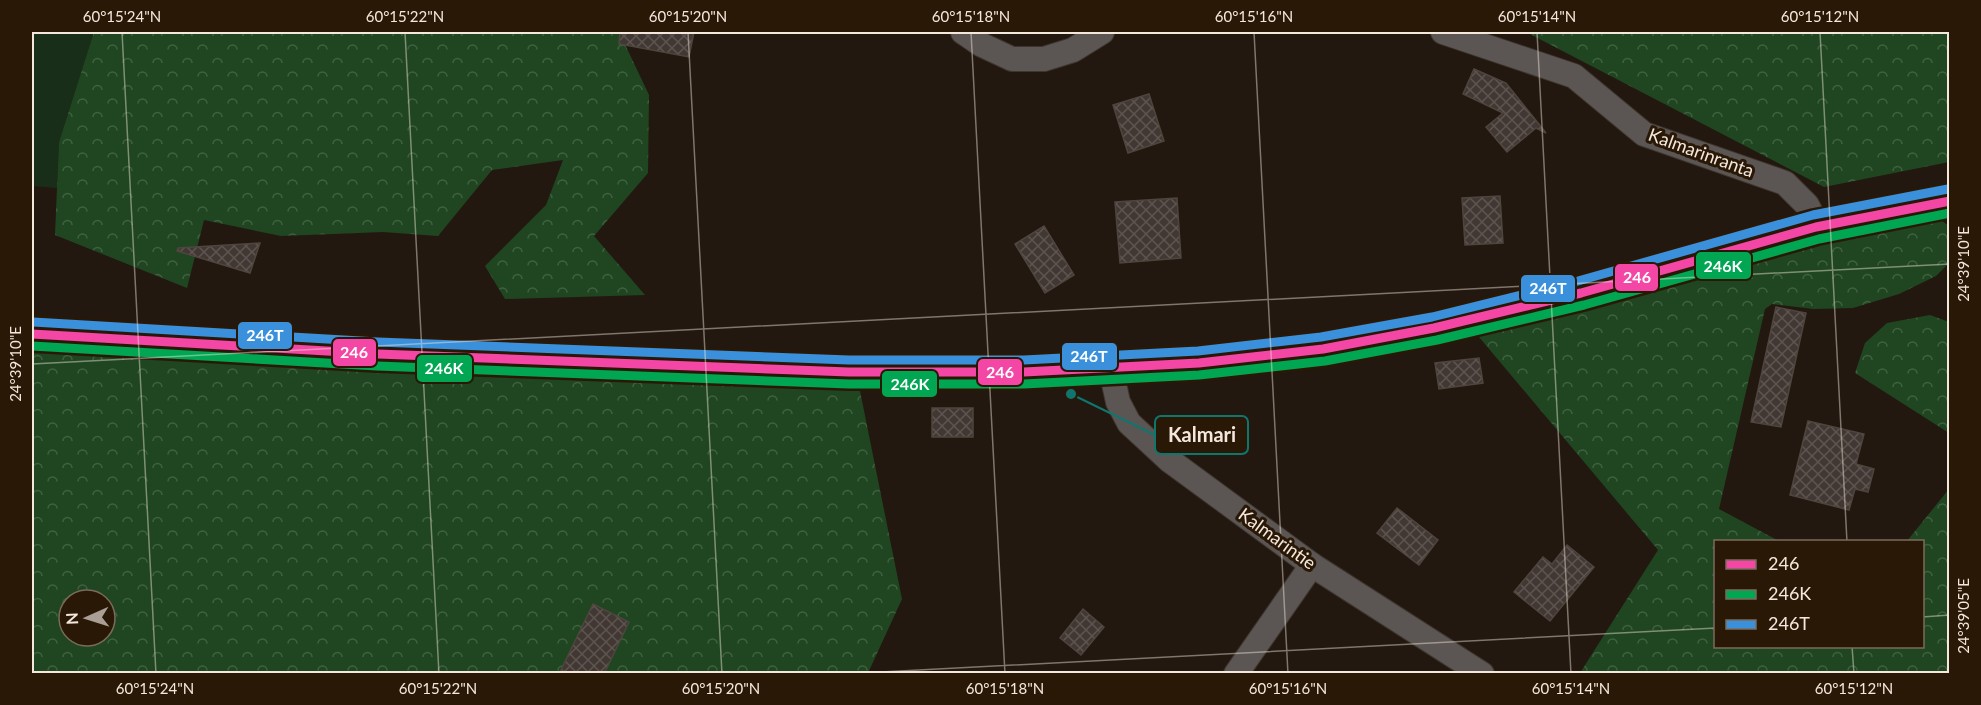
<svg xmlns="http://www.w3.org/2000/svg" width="1981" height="705" font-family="Lato,sans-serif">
<defs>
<pattern id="forest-crowns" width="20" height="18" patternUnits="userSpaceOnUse" patternTransform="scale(1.5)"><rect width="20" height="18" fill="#1f4620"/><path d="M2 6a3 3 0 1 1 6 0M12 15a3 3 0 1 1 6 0" fill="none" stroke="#406140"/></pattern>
<pattern id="building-cross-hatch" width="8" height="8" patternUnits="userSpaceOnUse" patternTransform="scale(1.5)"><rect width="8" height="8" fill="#423833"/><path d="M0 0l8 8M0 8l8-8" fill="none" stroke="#5e5550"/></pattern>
</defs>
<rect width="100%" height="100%" fill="#22180f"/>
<path fill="#192e18" d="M32,32H94L59,142L57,188L32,186Z"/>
<g fill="url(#forest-crowns)" fill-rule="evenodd">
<path d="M94,32H622L621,36L649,95L648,173L594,236L645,295L505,299L485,266L546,205L563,160L492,170L438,236L383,232L281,236L204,220L187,288L55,235L59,142Z"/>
<path d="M1526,32H1949V162L1824,187Z"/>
<path d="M1934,215L1949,226V263L1936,276L1899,294L1853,308L1814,309L1772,304L1765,309L1719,509L1779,541L1716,542V646H1922V542L1907,541L1949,489V673H1580L1658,550L1474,331L1858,230Z"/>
<path d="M1930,315L1949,322V433L1855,373L1865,343L1887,323Z"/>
<path d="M32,348L859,386L902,599L868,673H32ZM69,600H105V636H69Z"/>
</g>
<g fill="url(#building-cross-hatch)" stroke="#4f453f" stroke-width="1.5">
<path d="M620,32H694L689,57L619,44Z"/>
<path d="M1474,69L1506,83L1546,133L1536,128L1507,152L1486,127L1503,113L1463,94Z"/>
<path d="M1149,94L1164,141L1128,153L1113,105Z"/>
<path d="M1500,196L1503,243L1465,245L1462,198Z"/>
<path d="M1177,198L1181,258L1120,263L1115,202Z"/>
<path d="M1044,226L1074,275L1045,293L1015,244Z"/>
<path d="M260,243L250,273L177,251L178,248Z"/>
<path d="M1776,307L1806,313L1781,427L1751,422Z"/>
<path d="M1479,358L1483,383L1439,389L1435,363Z"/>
<rect x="932" y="408" width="41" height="29"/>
<path d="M1808,421L1864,434L1856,464L1874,469L1868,492L1855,489L1849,510L1790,495Z"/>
<path d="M1397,508L1438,540L1419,565L1377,533Z"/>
<path d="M1567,545L1594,567L1550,621L1514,592L1543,557L1552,564Z"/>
<path d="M593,604L629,622L604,674H559Z"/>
<path d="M1083,609L1104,627L1081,655L1060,638Z"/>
</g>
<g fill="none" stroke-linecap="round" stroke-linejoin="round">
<defs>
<g id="street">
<path d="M963,32L982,45L1012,59H1044L1073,50L1102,32"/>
<path d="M1443,32L1574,76L1644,134L1785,183L1807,205L1818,226"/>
<path d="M1111,370L1118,402L1129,423L1169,460L1312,565L1482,674"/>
<path d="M1236,674L1312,565"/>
</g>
<path id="secondary" d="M32,334C216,348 401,355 586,363C820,373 1053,383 1286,354C1385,342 1484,318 1581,293C1660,272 1737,246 1816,227C1860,216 1905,209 1950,201"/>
</defs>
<use href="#street" stroke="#3e352d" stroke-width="26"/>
<use href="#secondary" stroke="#3e352d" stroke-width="34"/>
<use href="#street" stroke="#5b5654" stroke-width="24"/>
<use href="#secondary" stroke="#5e5855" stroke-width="33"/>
<defs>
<path id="bus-1" d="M32,334L378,354L849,372H1024L1199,363L1323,349L1434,328L1581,293L1816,227L1950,201"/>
<path id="bus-2" d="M32,346L377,366L849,384H1024L1199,375L1325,361L1437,340L1584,305L1819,239L1950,213"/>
<path id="bus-3" d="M33,322L378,342L849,360H1024L1198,351L1321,337L1432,317L1578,281L1813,215L1948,189"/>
</defs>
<use href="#bus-1" stroke="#2a1807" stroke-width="14"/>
<use href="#bus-2" stroke="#2a1807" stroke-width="14"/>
<use href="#bus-3" stroke="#2a1807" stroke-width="14"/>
<use href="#bus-1" stroke="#f346a5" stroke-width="9"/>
<use href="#bus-2" stroke="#00a651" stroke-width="9"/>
<use href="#bus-3" stroke="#3a90db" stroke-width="9"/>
</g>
<path fill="none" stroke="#f4e8dc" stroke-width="1.5" stroke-opacity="0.45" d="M122,32L156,674M405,32L439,674M688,32L722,674M971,32L1005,674M1254,32L1288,674M1537,32L1571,674M1820,32L1847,542M32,364L1950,264M1922,617L1950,615M1852,646L1854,674M843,674L1716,628"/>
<g text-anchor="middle" stroke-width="6" stroke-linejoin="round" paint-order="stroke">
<g font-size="18" fill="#f4e8dc" stroke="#2a1807">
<text transform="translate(1701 153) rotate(20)" y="6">Kalmarinranta</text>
<text transform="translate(1277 539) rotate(36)" y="6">Kalmarintie</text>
</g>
</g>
<path fill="none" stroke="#0f766e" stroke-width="2" d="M1071 394L1155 435"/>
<circle fill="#0f766e" stroke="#2a1807" stroke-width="2" cx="1071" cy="394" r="6"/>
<rect fill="#2a1807" stroke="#0f766e" stroke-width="2" x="1155" y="416" width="93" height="38" rx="6"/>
<g font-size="20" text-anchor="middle" font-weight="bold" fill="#f4e8dc">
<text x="1202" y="442">Kalmari</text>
</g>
<g stroke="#2a1807" stroke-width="2">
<rect x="1695" y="251" width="57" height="29" rx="6" fill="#00a651"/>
<rect x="1614" y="263" width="45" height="29" rx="6" fill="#f346a5"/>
<rect x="1520" y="274" width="56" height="29" rx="6" fill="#3a90db"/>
<rect x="237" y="321" width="56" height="29" rx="6" fill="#3a90db"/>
<rect x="332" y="338" width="45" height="29" rx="6" fill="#f346a5"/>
<rect x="1061" y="342" width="57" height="29" rx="6" fill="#3a90db"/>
<rect x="416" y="354" width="57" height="29" rx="6" fill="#00a651"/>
<rect x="977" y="358" width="46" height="28" rx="6" fill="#f346a5"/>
<rect x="881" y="370" width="57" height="28" rx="6" fill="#00a651"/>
</g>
<g font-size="16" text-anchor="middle" font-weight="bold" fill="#fff">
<text x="1723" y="272">246K</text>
<text x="1637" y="283">246</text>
<text x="1548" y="294">246T</text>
<text x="265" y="341">246T</text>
<text x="354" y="358">246</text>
<text x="1089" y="362">246T</text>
<text x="444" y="374">246K</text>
<text x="1000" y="378">246</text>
<text x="910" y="390">246K</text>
</g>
<rect width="1981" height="705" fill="none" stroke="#2a1807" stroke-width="66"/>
<rect x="1714" y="540" width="210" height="108" fill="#2a1807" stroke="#7b6b5c" stroke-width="1.5"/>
<rect x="1726" y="560" width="30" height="9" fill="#f346a5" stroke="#7b6b5c" stroke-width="1.5"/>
<text x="1768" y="570" font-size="18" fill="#f4e8dc">246</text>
<rect x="1726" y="590" width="30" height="9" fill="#00a651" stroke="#7b6b5c" stroke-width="1.5"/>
<text x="1768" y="600" font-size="18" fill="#f4e8dc">246K</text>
<rect x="1726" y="620" width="30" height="9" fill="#3a90db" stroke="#7b6b5c" stroke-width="1.5"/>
<text x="1768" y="630" font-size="18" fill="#f4e8dc">246T</text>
<g transform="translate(87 618) rotate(267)"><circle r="28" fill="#2a1807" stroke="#7b6b5c" stroke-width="1.5"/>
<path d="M0-4.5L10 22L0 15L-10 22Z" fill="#aa9f94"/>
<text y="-9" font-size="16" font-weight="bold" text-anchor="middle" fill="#f4e8dc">N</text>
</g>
<rect x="33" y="33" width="1915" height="639" fill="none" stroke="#f4e8dc" stroke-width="2"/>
<g font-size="15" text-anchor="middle" fill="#f4e8dc">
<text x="122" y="22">60°15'24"N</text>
<text x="405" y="22">60°15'22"N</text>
<text x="688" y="22">60°15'20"N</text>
<text x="971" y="22">60°15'18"N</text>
<text x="1254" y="22">60°15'16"N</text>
<text x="1537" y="22">60°15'14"N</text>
<text x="1820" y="22">60°15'12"N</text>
<text transform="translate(1964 264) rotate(-90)" y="5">24°39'10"E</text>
<text transform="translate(16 364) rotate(-90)" y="5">24°39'10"E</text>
<text transform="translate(1964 616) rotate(-90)" y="5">24°39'05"E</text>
<text x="155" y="694">60°15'24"N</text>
<text x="438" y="694">60°15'22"N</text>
<text x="721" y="694">60°15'20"N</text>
<text x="1005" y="694">60°15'18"N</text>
<text x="1288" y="694">60°15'16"N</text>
<text x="1571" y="694">60°15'14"N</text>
<text x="1854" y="694">60°15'12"N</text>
</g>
</svg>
